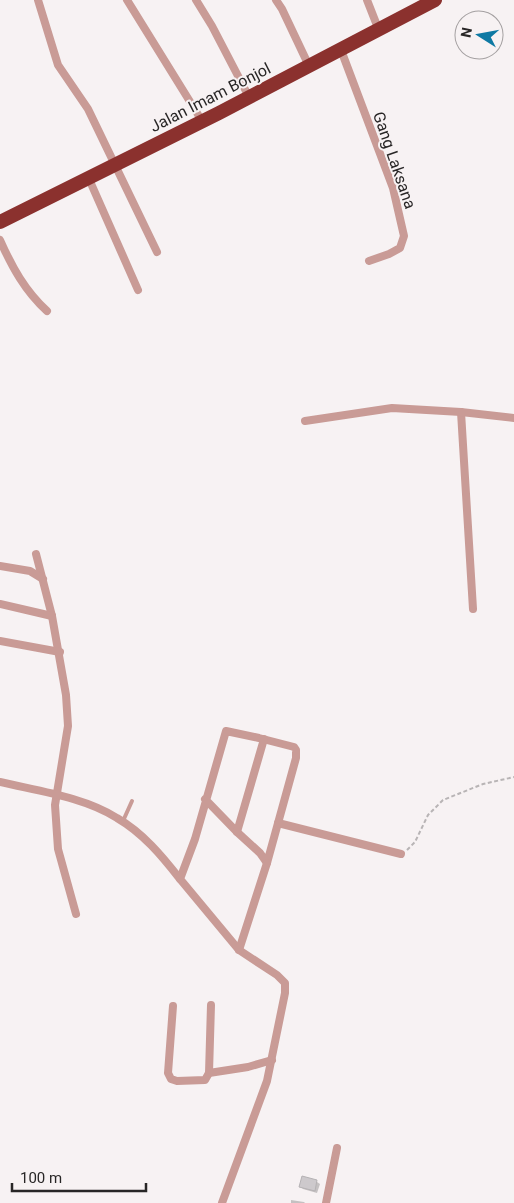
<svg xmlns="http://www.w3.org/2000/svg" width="514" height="1203" font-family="Roboto,sans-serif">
<rect width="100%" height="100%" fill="#f7f2f3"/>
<g fill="#0003">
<path d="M303,1177L317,1182L320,1184L317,1193L303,1189L300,1186Z"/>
<path d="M291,1200L304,1202L305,1203H291Z"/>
</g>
<path fill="#cdc9cc" stroke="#b5b2b4" d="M302,1176L317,1180L315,1191L299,1187Z"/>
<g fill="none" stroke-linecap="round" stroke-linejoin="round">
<path stroke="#b8b4b5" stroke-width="2" stroke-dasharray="4 2.5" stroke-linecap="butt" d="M407,850L415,842L428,815L443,800L483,784L514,777"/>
<path stroke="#c99b96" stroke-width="4" d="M123,821L132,801"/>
<g stroke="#c99b96" stroke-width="8">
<path d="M38,0L58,65L88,109L157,252"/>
<path d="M127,0L202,121"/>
<path d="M196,0L212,26L249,97"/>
<path d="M276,0L282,9L309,66"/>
<path d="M367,0L378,28"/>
<path d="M341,50L393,188L404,236L400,248L389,254L369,261"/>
<path d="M89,179L138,290"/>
<path d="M0,240C12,267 25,291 47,311"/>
<path d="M461,412L473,609"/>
<path d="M305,421L392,408L461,412L514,418"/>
<path d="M36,554L52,616L66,695L68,726L55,805L58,849L76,914"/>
<path d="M0,566L30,571L43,579"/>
<path d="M0,604L52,616"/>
<path d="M0,641L60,652"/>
<path d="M0,782C38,791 84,797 117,818C143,833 162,856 180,879"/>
<path d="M205,799L237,832L260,853L267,863L296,758V750L294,747L259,738L226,731L195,839L180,879L239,950L277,975L285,983V993L267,1081L222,1203"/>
<path d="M278,823L401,854"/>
<path d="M237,832L264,739"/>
<path d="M239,950L267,863"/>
<path d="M173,1006L168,1073L171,1079L177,1081L205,1080L209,1073L248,1067L272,1060"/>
<path d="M209,1073L211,1005"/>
<path d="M326,1203L337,1148"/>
</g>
<path stroke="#8b312e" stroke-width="14" d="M0,222L219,113L435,0"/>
</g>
<g text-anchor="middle" stroke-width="4" stroke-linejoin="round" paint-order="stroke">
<g font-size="16" fill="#282626" stroke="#f7f2f3">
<text transform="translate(210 97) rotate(-27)" y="6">Jalan Imam Bonjol</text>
<text transform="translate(395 160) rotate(71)" y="6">Gang Laksana</text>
</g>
</g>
<g transform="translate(479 35) rotate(281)"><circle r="24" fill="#f7f2f3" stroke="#a4a0a1"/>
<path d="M0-4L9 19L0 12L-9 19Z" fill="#0e79a3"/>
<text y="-8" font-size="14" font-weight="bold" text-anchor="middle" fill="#282626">N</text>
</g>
<path d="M12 1183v8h134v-8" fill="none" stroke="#282626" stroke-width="2.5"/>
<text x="20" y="1183" font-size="15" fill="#282626" stroke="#f7f2f3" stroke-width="4" paint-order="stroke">100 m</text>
</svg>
